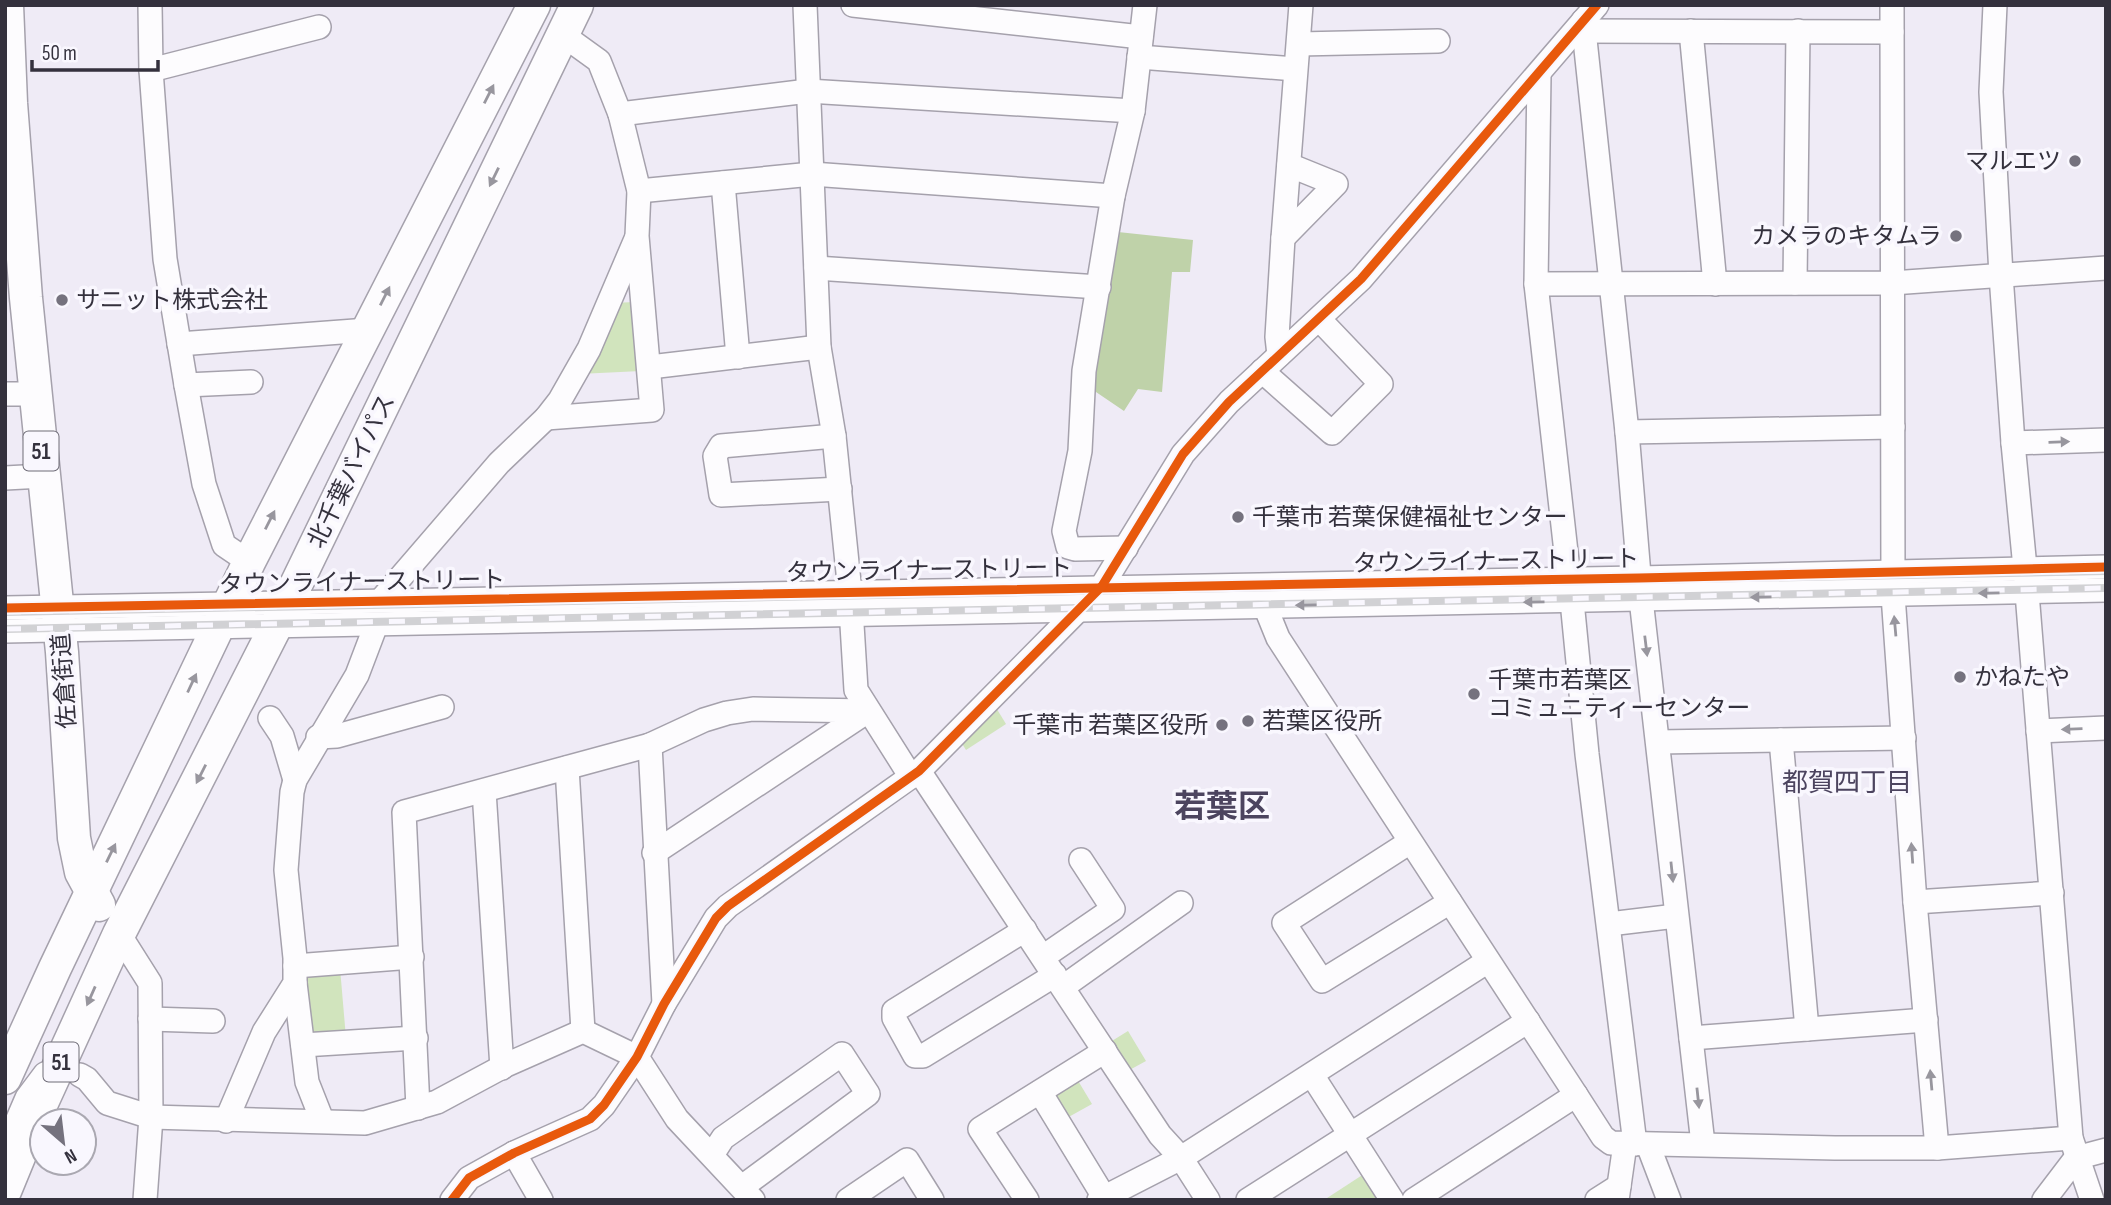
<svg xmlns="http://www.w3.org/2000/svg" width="2111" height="1205" font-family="'Sofia Sans Condensed','Noto Sans JP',sans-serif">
<rect width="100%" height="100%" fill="#efebf6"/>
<g fill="#d1e4bd">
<path d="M635,302L641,371L579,374L612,303Z"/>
<path d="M995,706L1006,724L966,750L961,742Z"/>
<path d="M340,968L346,1038L310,1039L302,977Z"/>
<path d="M1128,1031L1146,1061L1124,1073L1107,1044Z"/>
<path d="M1077,1079L1092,1104L1065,1119L1053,1098L1054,1091Z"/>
<path d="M1367,1172L1384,1200H1324Z"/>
</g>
<path fill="#bfd2a9" d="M1118,232L1193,240L1190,272H1172L1162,392L1138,389L1124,411L1096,392V374Z"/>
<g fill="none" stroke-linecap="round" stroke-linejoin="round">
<defs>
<g id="minor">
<path d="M150,5L151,70L165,259L186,385L204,484L224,545L249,562"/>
<path d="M805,5L819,347L834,436L850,592L856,690L911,777"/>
<path d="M853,5L1141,37"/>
<path d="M1892,5L1893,595L1915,902L1937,1148"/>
<path d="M1995,5L1991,92L2001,275L2013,443L2025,568L2071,1138L2092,1200"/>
<path d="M1583,21L1627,432L1641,599L1703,1144"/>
<path d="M1584,31L1892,32"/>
<path d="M1691,31L1715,284"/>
<path d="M1299,44L1438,41"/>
<path d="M1139,57L1295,69"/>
<path d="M151,70L319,27"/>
<path d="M1539,75L1536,284L1569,579"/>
<path d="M620,114L808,91L1133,111"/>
<path d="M723,183L738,357"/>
<path d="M639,191L812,174L1113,196"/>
<path d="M1283,238L1336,184L1289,165"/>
<path d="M816,268L1099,287"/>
<path d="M1795,283L1798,31"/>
<path d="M1536,284L1892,283L2106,268"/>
<path d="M179,344L368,330"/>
<path d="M1279,355L1277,337L1283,238L1301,5"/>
<path d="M650,367L819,347"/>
<path d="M1262,371L1332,433L1381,384L1319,319"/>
<path d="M186,385L251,382"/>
<path d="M5,394H34"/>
<path d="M546,418L652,410L637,236L639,191L620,114L599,61L563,35"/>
<path d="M1627,432L1893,427"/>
<path d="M834,436L721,446L715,456L721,495L840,489"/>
<path d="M2013,443L2106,440"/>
<path d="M5,478L43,476"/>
<path d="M1126,548L1075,549L1068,547L1064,531L1080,451L1084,371L1113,196L1133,111L1145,5"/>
<path d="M381,600L499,463L546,418L560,400L589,349L636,239"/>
<path d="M1572,601L1587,754L1635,1144"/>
<path d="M1265,606L1278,638L1576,1095L1603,1137L1611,1143L1835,1148H1937L2071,1138"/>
<path d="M5,608L1639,578L2106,567"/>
<path d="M5,631L2106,590"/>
<path d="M270,718L282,736L295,780"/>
<path d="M2038,731L2106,728"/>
<path d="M318,737L337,736L442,707"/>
<path d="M1781,740L1807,1029"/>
<path d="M1658,742L1904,738"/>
<path d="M650,745L664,1004"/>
<path d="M567,768L583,1031"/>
<path d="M919,771L1160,1135L1181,1158L1208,1200"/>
<path d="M484,791L502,1068"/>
<path d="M1410,842L1284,923L1322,981L1450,902"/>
<path d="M1915,902L2052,893"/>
<path d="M1609,924L1676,916"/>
<path d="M1025,930L894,1011V1018L915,1056H923L1055,975"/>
<path d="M119,934L150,983L151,1117L145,1200"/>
<path d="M1043,957L1113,909L1081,860"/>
<path d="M295,966L412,957"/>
<path d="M295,983L307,1082L322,1120"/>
<path d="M1063,987L1181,903"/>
<path d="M150,1019L213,1021"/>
<path d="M1691,1038L1926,1020"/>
<path d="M303,1045L416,1038"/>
<path d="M80,1075L87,1079L107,1103L151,1117L365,1123L437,1102L506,1065L583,1031L637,1057L677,1119L753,1200"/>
<path d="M1312,1075L1392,1200"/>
<path d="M1040,1092L1104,1197"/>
<path d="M418,1108L404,812L650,745L704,720L727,713L753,709L868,711L654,853"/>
<path d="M226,1121L264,1032L295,983V958L286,870L292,792L295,780L357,675L376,625"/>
<path d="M1648,1145L1669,1200"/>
<path d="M5,1149L27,1098L45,1074"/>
<path d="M514,1153L541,1200"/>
<path d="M712,1155L723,1138L842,1054L868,1094L742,1187"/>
<path d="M452,1200L469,1178L514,1153L590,1119L604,1105L637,1057L664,1004L716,918L728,906L919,771L1102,586L1183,454L1229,402L1361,279L1597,5"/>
<path d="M848,1200L907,1160L932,1200"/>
<path d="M1027,1200L980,1129L1105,1051"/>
<path d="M1099,1200L1181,1158L1488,961"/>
<path d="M1248,1200L1528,1021"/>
<path d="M1414,1200L1576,1095"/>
<path d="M1597,1200L1619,1186"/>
<path d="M1617,1200L1625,1144"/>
<path d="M2044,1200L2076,1158L2106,1150"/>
</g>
<g id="highway">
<path d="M7,5L11,103L26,298L62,652L74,838L81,872L99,905"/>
<path d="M5,1078L55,968L249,562L534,5"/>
<path d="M5,1191L35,1118L119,934L276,626L577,5"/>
</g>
</defs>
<use href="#minor" stroke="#a5a1ac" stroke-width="26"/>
<use href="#highway" stroke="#a5a1ac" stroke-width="35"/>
<use href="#minor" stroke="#fdfcfe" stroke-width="23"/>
<use href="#highway" stroke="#fdfcfe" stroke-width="32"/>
<defs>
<g id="rail">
<path d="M5,612L2106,571"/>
<path d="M5,629L2106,588"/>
</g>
</defs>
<use href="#rail" stroke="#d1d1d4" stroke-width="8"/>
<use href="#rail" stroke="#f9f7fe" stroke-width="5" stroke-dasharray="16" stroke-linecap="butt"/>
<defs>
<g id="cycleway">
<path d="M5,608L1639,578L2106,567"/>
<path d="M452,1200L469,1178L514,1153L590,1119L604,1105L637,1057L664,1004L716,918L728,906L919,771L1102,586L1183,454L1229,402L1361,279L1597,5"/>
</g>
</defs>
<use href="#cycleway" stroke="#f9f7fe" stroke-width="13"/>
<use href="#cycleway" stroke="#e8590c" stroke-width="9"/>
</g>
<defs><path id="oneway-solid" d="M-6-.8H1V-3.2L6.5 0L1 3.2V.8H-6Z" transform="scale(1.75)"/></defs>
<g fill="#98969e">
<use href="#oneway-solid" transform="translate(489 94) rotate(-63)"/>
<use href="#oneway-solid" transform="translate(494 177) rotate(116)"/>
<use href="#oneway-solid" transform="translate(385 296) rotate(-63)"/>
<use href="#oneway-solid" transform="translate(2059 442) rotate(-2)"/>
<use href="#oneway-solid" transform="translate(270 520) rotate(-63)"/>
<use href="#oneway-solid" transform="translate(1989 593) rotate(179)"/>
<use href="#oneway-solid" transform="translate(1761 597) rotate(179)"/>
<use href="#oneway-solid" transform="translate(1534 602) rotate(179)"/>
<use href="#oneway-solid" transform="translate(1306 605) rotate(179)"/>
<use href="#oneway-solid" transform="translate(1895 626) rotate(-95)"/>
<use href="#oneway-solid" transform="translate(1646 646) rotate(83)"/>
<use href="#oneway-solid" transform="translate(192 683) rotate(-65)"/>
<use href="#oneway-solid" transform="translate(2072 729) rotate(178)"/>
<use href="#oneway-solid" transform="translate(201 774) rotate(117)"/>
<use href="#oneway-solid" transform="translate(111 853) rotate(-64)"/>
<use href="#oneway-solid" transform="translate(1912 853) rotate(-94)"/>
<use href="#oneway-solid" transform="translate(1672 872) rotate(84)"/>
<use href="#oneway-solid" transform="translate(91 996) rotate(114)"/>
<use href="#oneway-solid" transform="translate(1931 1080) rotate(-95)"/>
<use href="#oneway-solid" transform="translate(1698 1098) rotate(84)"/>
</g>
<g fill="#75727e" stroke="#f9f7fe" stroke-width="2.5">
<circle cx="2075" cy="161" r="7"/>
<circle cx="1956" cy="236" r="7"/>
<circle cx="62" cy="300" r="7"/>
<circle cx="1238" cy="517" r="7"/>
<circle cx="1960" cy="677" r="7"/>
<circle cx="1474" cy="694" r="7"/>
<circle cx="1248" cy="721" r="7"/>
<circle cx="1222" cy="725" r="7"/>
</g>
<g text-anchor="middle" stroke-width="7" stroke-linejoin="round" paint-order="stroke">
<g fill="#f9f7fe" stroke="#6f6c77" stroke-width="2">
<rect x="23.5" y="431.5" width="35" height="39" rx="5"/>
<rect x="43.5" y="1042.5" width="35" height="39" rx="5"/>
</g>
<g font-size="23" font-weight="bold" fill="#34313d">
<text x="41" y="459">51</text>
<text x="61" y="1070">51</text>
</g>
<g font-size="24" fill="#34313d" stroke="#f9f7fe" text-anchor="start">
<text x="2061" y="169" text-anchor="end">マルエツ</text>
<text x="1942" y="244" text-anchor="end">カメラのキタムラ</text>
<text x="76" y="308">サニット株式会社</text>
<text x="1252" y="525">千葉市 若葉保健福祉センター</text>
<text x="1974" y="685">かねたや</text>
<text x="1488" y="688">千葉市若葉区<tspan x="1488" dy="28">コミュニティーセンター</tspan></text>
<text x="1262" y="729">若葉区役所</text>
<text x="1208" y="733" text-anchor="end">千葉市 若葉区役所</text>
</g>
<g font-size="24" fill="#34313d" stroke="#f9f7fe">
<text transform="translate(351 471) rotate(-64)" y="8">北千葉バイパス</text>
<text transform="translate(1496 561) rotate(-1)" y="8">タウンライナーストリート</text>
<text transform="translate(929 570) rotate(-1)" y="8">タウンライナーストリート</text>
<text transform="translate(362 582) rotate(-1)" y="8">タウンライナーストリート</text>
<text transform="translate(64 681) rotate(-94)" y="8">佐倉街道</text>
</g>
<g font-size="26" fill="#4c445f" stroke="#f9f7fe">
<text x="1847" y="791">都賀四丁目</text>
</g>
<g font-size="32" font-weight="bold" fill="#4c445f" stroke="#f9f7fe">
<text x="1222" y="817">若葉区</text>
</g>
</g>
<rect width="2111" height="1205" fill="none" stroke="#34313d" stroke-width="14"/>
<g transform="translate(63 1142) rotate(152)"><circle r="33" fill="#f9f7fe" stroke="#aaa8b1" stroke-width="2"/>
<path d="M0-5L12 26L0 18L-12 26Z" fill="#75727e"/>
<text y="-10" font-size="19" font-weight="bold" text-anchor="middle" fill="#34313d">N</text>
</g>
<path d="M32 60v10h126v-10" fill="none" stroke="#34313d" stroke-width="3.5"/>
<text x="42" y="60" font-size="21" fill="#34313d" stroke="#f9f7fe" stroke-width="5" paint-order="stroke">50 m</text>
</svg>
